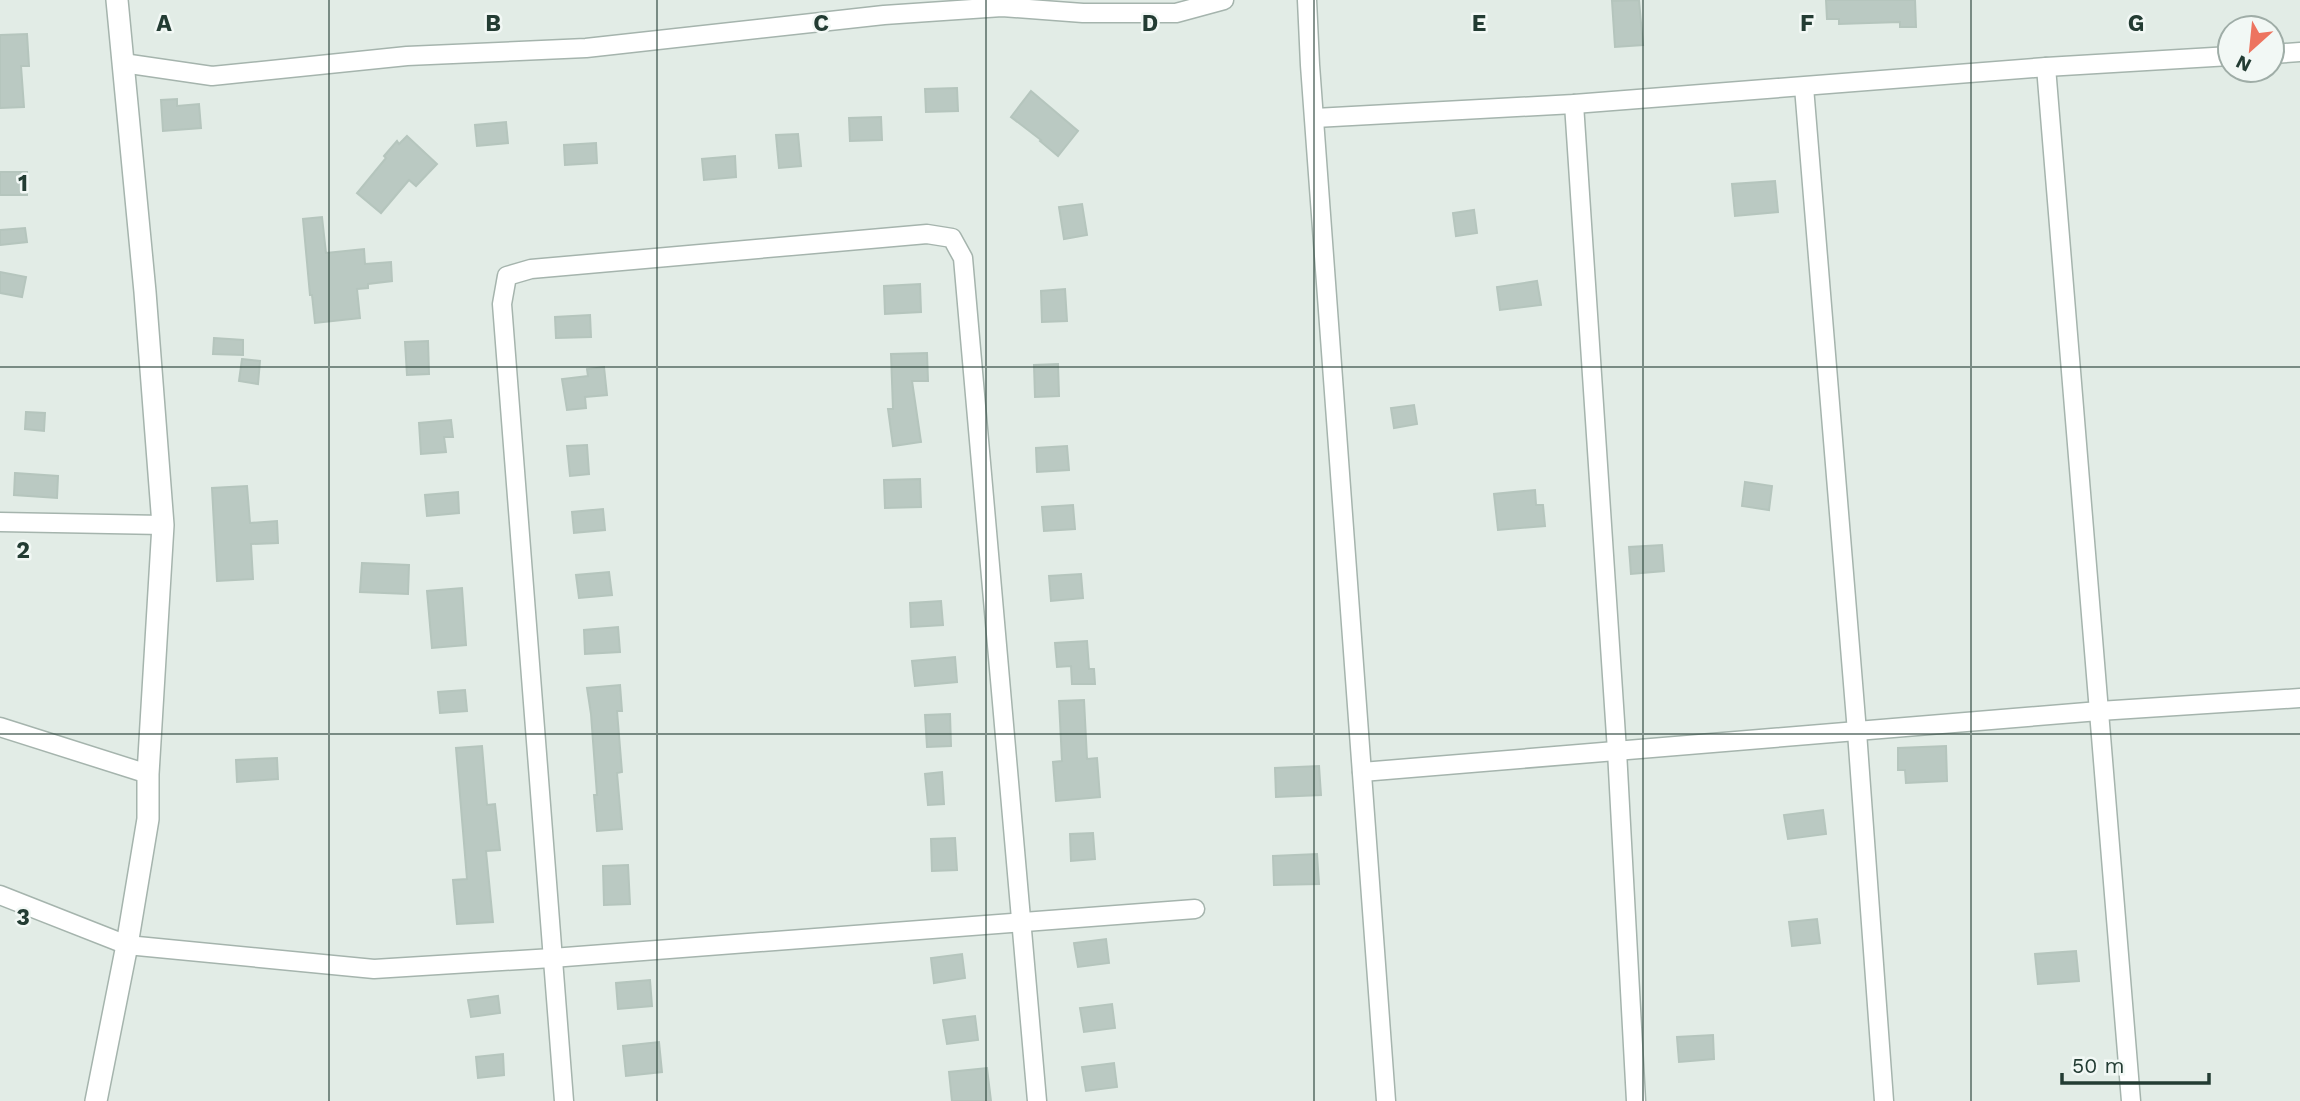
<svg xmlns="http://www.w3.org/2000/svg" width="2300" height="1101" font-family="'Work Sans',sans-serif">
<rect width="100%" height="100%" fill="#e2ece6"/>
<g fill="#bac9c2" stroke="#b5c5bd" stroke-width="2">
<path d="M1639,0L1643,45L1615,47L1612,1Z"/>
<path d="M1826,0H1915L1916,27H1900V22L1839,24V19H1827Z"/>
<path d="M27,34L29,66H21L24,107L0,108V35Z"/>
<path d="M957,88L958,111L926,112L925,89Z"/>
<path d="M1031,91L1078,131L1058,156L1040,141L1041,140L1011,117Z"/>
<path d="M177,99V106L199,104L201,128L163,131L161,100Z"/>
<path d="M881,117L882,140L850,141L849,118Z"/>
<path d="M506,122L508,143L477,146L475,125Z"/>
<path d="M798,134L801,166L779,168L776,135Z"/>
<path d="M407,136L437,164L416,186L409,180L381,213L357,193L386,158L384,156L397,141L399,144Z"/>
<path d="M596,143L597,163L565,165L564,145Z"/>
<path d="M735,156L736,177L704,180L702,159Z"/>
<rect x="0" y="172" width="27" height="23"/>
<path d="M1775,181L1778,212L1735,216L1732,184Z"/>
<path d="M1082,204L1087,235L1064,239L1059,207Z"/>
<path d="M1474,210L1477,233L1456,236L1453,213Z"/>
<path d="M322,217L326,253L364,249L365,264L391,262L392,281L368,284V288L357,289L360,318L315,323L312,295H310L303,219Z"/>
<path d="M25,228L27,242L0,245V230Z"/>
<path d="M0,272L26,277L22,297L0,293Z"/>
<path d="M1537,281L1541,305L1500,310L1497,287Z"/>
<path d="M920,284L921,312L885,314L884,286Z"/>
<path d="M1065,289L1067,321L1042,322L1041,291Z"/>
<path d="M590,315L591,337L556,338L555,317Z"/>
<path d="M214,338L243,340V355L213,354Z"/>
<path d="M428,341L429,374L407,375L405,342Z"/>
<path d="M927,353L928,381H912L921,442L893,446L888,409H893L891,354Z"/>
<path d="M242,359L260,361L258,384L239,381Z"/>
<path d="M1058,364L1059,396L1035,397L1034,365Z"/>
<path d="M604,367L607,395L585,397L586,408L567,410L562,379L588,376L587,369Z"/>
<path d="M1414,405L1417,424L1394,428L1391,408Z"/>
<path d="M26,412L45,413L44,431L25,429Z"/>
<path d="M451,420L453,437H444L446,452L421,454L419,423Z"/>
<path d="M587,445L589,474L570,476L567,446Z"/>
<path d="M1067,446L1069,470L1037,472L1036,448Z"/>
<path d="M15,473L58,476L57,498L14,495Z"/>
<path d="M920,479L921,507L885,508L884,480Z"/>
<path d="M1745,482L1772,486L1769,510L1742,506Z"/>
<path d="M247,486L250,523L277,521L278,543L251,544L253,579L217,581L212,488Z"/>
<path d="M1535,490L1536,505H1543L1545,526L1498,530L1494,494Z"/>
<path d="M458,492L459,513L427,516L425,495Z"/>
<path d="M1073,505L1075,529L1044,531L1042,507Z"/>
<path d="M603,509L605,530L574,533L572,512Z"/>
<path d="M1662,545L1664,571L1631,574L1629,547Z"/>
<path d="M362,563L409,565L408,594L360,592Z"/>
<path d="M609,572L612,595L579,598L576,575Z"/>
<path d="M1081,574L1083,598L1051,601L1049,576Z"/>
<path d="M462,588L466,645L432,648L427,591Z"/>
<path d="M941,601L943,625L911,627L910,603Z"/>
<path d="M618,627L620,652L585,654L584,630Z"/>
<path d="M1087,641L1089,669H1094L1095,684H1072L1071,666L1057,667L1055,643Z"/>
<path d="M955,657L957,682L915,686L912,661Z"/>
<path d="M620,685L622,711H617L622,772L617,773L622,829L597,831L594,795H597L591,714L587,688Z"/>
<path d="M465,690L467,711L440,713L438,692Z"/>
<path d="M1084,700L1087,759L1097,758L1100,797L1056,801L1053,762L1062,761L1059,701Z"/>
<path d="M950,714L951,746L927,747L925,715Z"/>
<path d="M482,746L487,805L495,804L500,850L486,851L493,922L457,924L453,880L467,879L456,748Z"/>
<path d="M1946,746L1947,781L1906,783L1905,770H1898V748Z"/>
<path d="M277,758L278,779L237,782L236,760Z"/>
<path d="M1319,766L1321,795L1276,797L1275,768Z"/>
<path d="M942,772L944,804L928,805L925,774Z"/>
<path d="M1823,810L1826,834L1788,839L1784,815Z"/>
<path d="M1093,833L1095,859L1071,861L1070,834Z"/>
<path d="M955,838L957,870L932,871L931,839Z"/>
<path d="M1317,854L1319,884L1274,885L1273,856Z"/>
<path d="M628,865L630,904L604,905L603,866Z"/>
<path d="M1817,919L1820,943L1792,946L1789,922Z"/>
<path d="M1106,939L1109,963L1078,967L1074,943Z"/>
<path d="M2076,951L2079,981L2038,984L2035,954Z"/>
<path d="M962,954L965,978L934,983L931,958Z"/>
<path d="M650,980L652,1006L618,1009L616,983Z"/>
<path d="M498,996L500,1013L471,1017L468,1000Z"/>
<path d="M1112,1004L1115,1028L1084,1032L1080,1008Z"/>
<path d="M975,1016L978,1040L947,1044L943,1020Z"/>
<path d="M1713,1035L1714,1059L1679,1062L1677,1037Z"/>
<path d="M659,1042L662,1072L626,1076L623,1046Z"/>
<path d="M503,1054L504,1075L478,1078L476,1057Z"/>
<path d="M1114,1063L1117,1087L1086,1091L1082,1067Z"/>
<path d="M987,1068L991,1101H952L949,1072Z"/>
</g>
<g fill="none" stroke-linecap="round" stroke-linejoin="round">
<defs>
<g id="minor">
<path d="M1307,0L1310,65L1386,1101"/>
<path d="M2272,54L2300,52"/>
<path d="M123,63L212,76L407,56L586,48L884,15L1002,7L1083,13H1176L1224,0"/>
<path d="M2046,67L2131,1101"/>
<path d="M1804,87L1857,732L1884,1101"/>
<path d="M1574,104L1617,751L1636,1101"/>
<path d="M1315,118L1574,104L2046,67L2230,56"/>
<path d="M0,522L163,525"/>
<path d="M0,727L148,774"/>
<path d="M1362,772L2099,711L2300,698"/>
<path d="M0,895L127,945L374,969L552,958L1195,909"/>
<path d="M564,1101L502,304L507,276L531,269L927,234L952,238L963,258L1037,1101"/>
</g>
<path id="tertiary" d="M96,1101L127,945L148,819V774L163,525L145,292L117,0"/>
</defs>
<use href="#minor" stroke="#a5b4ad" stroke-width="21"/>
<use href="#tertiary" stroke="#a5b4ad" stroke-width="24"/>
<use href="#minor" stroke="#fff" stroke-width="18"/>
<use href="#tertiary" stroke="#fff" stroke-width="21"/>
</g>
<path fill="none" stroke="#233c33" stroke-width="2" stroke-opacity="0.55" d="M329,0V1101M657,0V1101M986,0V1101M1314,0V1101M1643,0V1101M1971,0V1101M0,367H2300M0,734H2300"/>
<g font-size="23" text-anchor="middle" font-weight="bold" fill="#233c33" stroke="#f2f8f5" stroke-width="5" stroke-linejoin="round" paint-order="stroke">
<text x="164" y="31">A</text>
<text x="493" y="31">B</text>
<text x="821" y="31">C</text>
<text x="1150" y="31">D</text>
<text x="1479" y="31">E</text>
<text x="1807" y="31">F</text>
<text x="2136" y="31">G</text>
<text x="23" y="191">1</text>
<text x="23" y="558">2</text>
<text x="23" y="925">3</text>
</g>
<g transform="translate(2251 49) rotate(207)"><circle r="33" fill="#f2f8f5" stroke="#9fada7" stroke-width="2"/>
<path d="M0-5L12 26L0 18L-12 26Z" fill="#ed745f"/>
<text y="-10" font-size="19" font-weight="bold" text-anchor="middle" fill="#233c33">N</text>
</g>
<path d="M2062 1073v10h147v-10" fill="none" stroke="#233c33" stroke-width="3.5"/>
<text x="2072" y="1073" font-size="21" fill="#233c33" stroke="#f2f8f5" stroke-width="5" paint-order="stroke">50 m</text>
</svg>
